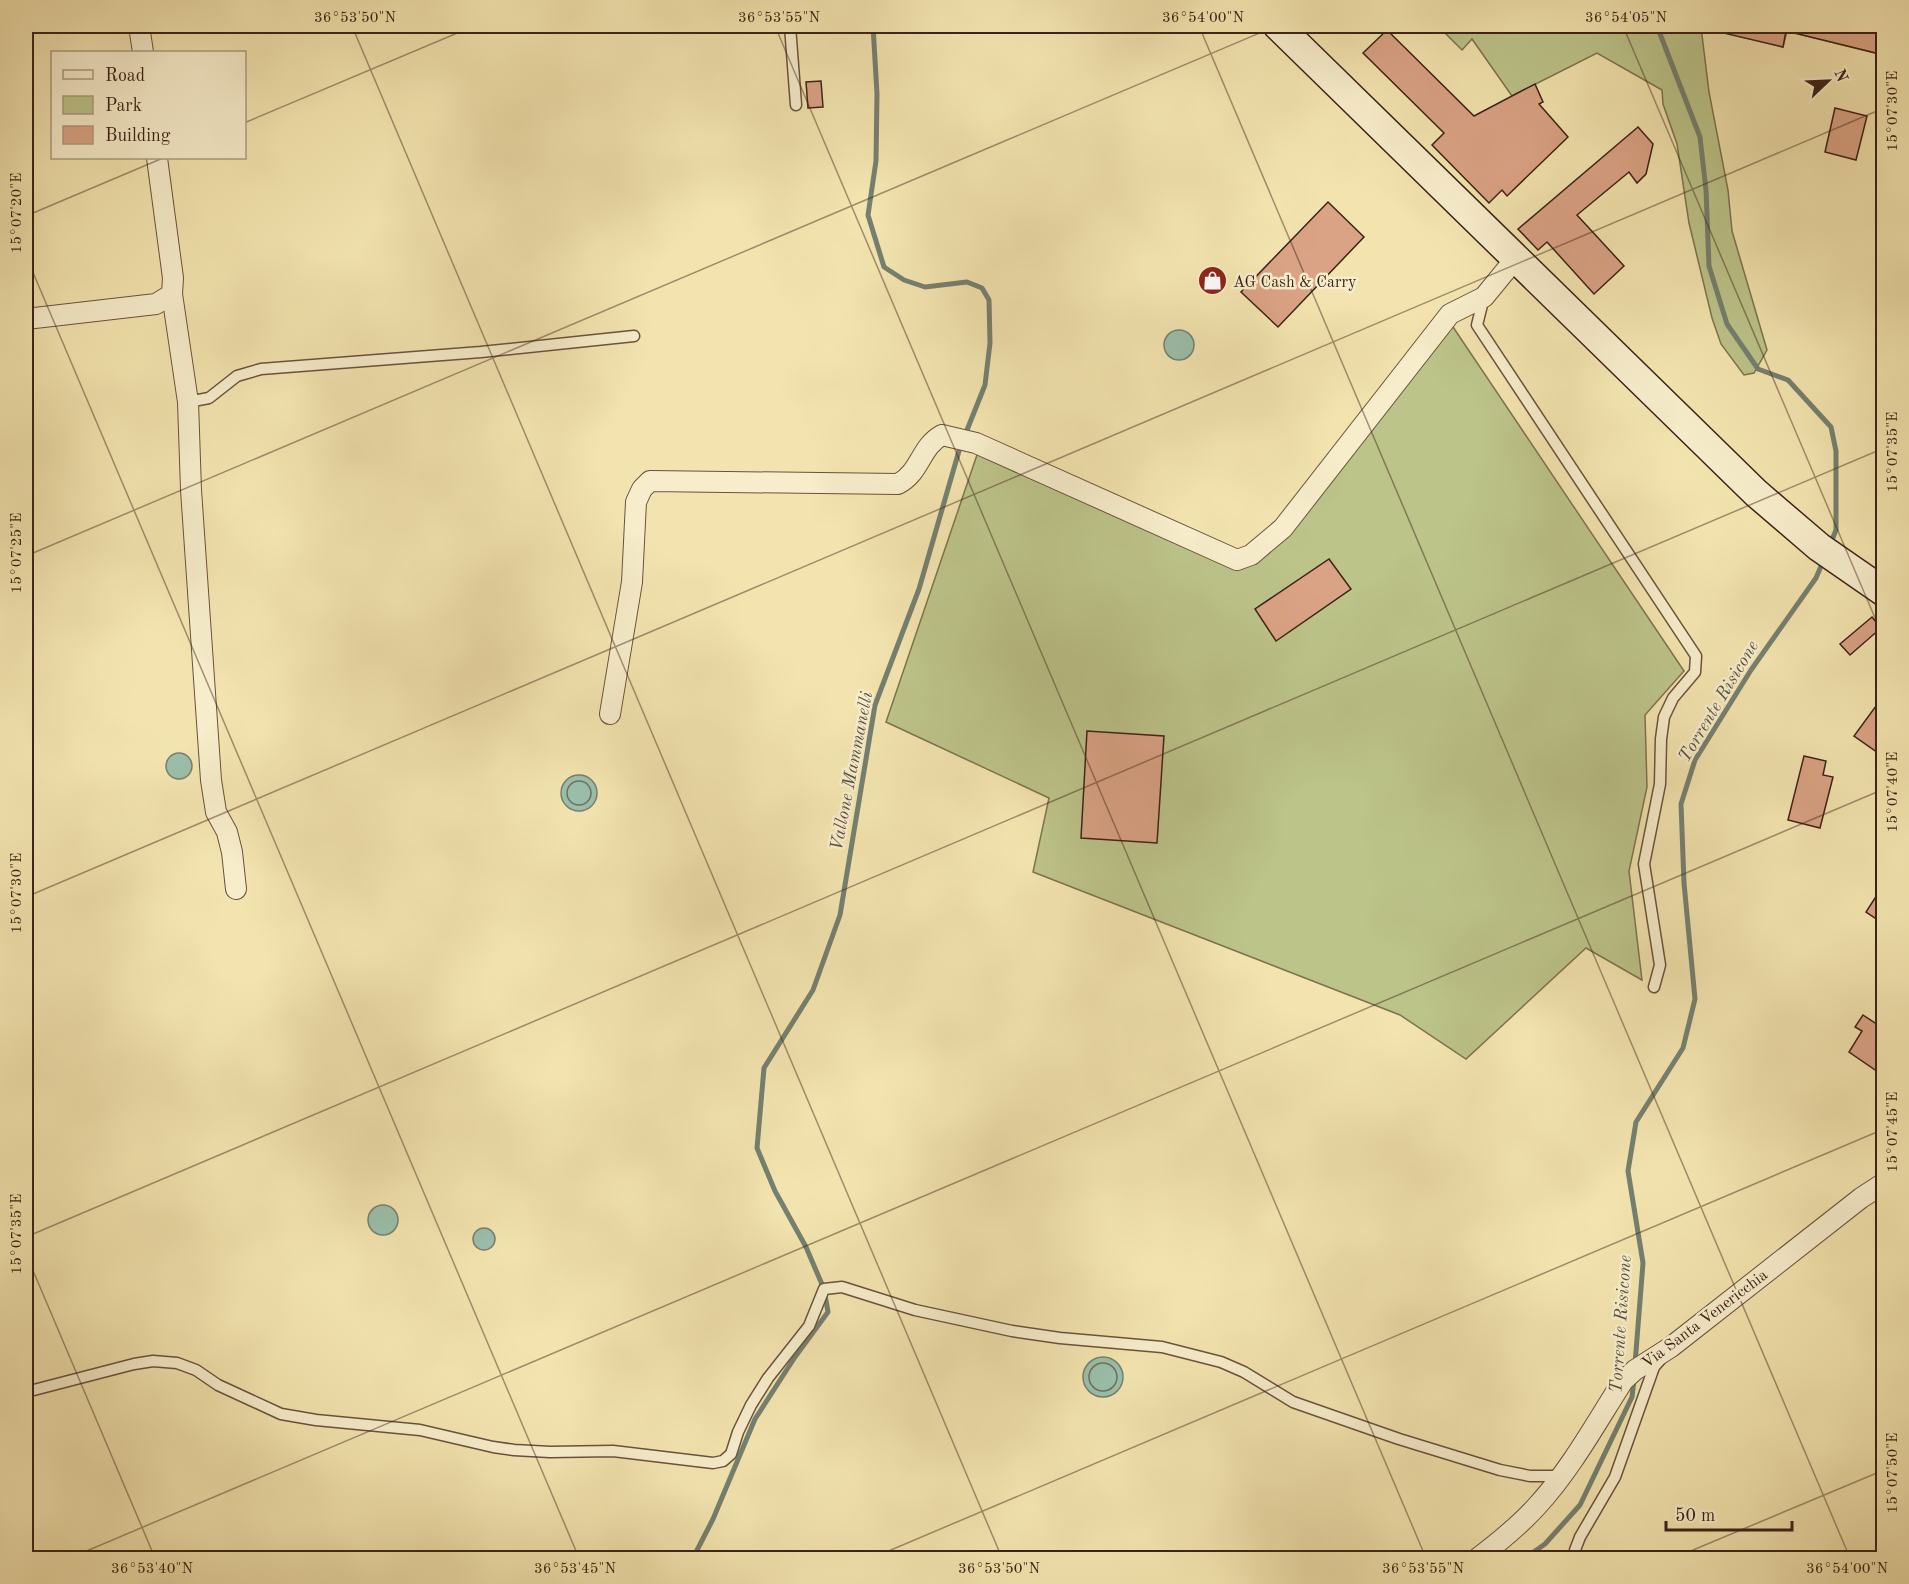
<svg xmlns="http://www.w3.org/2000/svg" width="1909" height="1584" font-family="'Old Standard TT',serif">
<rect width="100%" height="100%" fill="#f3e4af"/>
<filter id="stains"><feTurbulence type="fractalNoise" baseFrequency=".00333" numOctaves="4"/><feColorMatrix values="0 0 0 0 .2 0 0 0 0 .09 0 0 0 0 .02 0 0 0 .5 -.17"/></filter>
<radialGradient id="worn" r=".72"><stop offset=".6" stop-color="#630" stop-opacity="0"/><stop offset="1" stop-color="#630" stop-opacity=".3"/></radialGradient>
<g fill="#bcc48a" stroke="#7c7350" stroke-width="1.5">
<path d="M1438,26H1883V55L1787,31L1783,47L1701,27L1709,92L1728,190L1732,231L1767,350L1754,373L1744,375L1721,344L1712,318L1689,223L1677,144L1663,104L1662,90L1597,53L1512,96L1472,39L1462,50Z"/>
<path d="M1449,321L1684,671L1645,715L1647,787L1629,871L1642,980L1586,948L1466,1059L1400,1015L1033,872L1049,798L886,722L979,449L1242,569L1288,528Z"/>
</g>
<g fill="#9bbfab" stroke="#758070" stroke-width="1.5">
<circle cx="1179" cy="345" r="15"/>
<circle cx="179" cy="766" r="13"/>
<circle cx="579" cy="793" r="18"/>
<circle cx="383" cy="1220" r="15"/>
<circle cx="484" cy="1239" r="11"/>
<circle cx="1103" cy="1377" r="20"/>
</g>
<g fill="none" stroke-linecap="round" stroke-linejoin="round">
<g stroke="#6c7061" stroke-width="1.5">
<circle cx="579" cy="793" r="12"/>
<circle cx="1103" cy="1377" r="14"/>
</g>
<g stroke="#758070" stroke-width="5">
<path d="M873,26L877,94L876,161L868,215L884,267L904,280L925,287L967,282L982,288L989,300L990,343L985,385L965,435"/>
<path d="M1657,26L1700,137L1706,190L1709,266L1727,324L1758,369L1788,380L1831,427L1836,451V530L1830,545"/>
<path d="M1635,1364L1643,1263L1628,1171L1636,1122L1683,1048L1695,999L1684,883L1681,804L1695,760L1751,670L1816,578L1824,559"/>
<path d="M693,1558L713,1519L755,1419L795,1357L828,1312L824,1289L806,1247L775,1191L757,1148L764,1068L813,990L840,915L875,705L919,589L961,444"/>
<path d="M1525,1558L1545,1544L1580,1505L1632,1397L1634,1380"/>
</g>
</g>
<g fill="#daa385" stroke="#3c2217" stroke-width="1.5">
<path d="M1715,26H1884V55L1786,31L1783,47L1715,31Z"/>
<path d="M1387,30L1474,116L1535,84L1543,102L1539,104L1568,137L1507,196L1502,190L1489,203L1432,145L1444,133L1363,53Z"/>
<path d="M821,81L823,107L808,108L806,82Z"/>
<path d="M1835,108L1867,116L1856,160L1825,152Z"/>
<path d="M1638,127L1653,144L1646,174L1637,183L1629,172L1577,215L1624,266L1594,294L1547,242L1538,250L1518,229Z"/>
<path d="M1328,202L1364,237L1278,327L1241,292Z"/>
<path d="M1329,559L1351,589L1276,641L1255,609Z"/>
<path d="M1872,617L1881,628L1850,655L1840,644Z"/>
<path d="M1884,695V757L1854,736Z"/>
<path d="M1087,731L1164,736L1157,843L1081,838Z"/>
<path d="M1804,756L1826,761L1823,775L1833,777L1820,828L1788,820Z"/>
<path d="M1884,884V924L1866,912Z"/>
<path d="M1863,1015L1884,1029V1076L1849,1052L1862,1031L1855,1027Z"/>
</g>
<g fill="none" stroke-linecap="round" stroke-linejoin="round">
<defs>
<g id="lane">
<path d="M790,26L796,105"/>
<path d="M1484,297L1477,325L1696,656L1695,672L1673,698L1664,717L1661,739L1660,784L1644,864L1660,965L1654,987"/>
<path d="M188,402L209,398L237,376L261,369L481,352L634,336"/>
<path d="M26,1392L134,1364L153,1361L177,1363L196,1370L218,1385L281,1414L316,1420L420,1430L493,1447L514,1450L550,1452L613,1451L713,1463L723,1461L731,1454L738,1432L751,1405L768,1378L809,1326L824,1289L842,1287L915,1310L1012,1331L1060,1338L1162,1347L1221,1362L1244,1372L1293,1402L1399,1439L1500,1470L1530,1476H1562"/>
<path d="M1577,1558L1575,1550L1580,1537L1615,1477L1654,1367L1661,1359"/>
</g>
<g id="street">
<path d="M139,26L143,52"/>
<path d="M172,294L188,402L191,490L211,780L216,812L227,832L232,852L236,889"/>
<path d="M26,319L156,304L172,294L173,278L157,158"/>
<path d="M610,714L632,582L636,502L642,489L650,481L898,484C921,472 920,447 942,435L976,443L1237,560L1251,555L1283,528L1450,314L1484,297L1516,258"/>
<path d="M1478,1558C1499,1542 1519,1526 1537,1506C1571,1469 1596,1423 1623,1381L1635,1370L1671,1347L1861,1198L1884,1183"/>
</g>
<path id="secondary" d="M1278,26L1756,493L1819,547L1884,592"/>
</defs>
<use href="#lane" stroke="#6a523d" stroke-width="13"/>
<use href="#street" stroke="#6a523d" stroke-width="22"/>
<use href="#secondary" stroke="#3c2217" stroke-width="31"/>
<use href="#lane" stroke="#f7edcb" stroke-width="10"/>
<use href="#street" stroke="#f7edcb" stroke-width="20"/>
<use href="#secondary" stroke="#f7edcb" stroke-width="28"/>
</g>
<path fill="none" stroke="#3c2217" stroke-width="1.5" stroke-opacity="0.45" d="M352,26L1002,1558M775,26L1426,1558M1199,26L1850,1558M1623,26L1884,639M244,123L474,26M26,216L163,158M26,256L579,1558M26,556L1276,26M26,897L1884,108M26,1237L1884,448M26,1254L155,1558M70,1558L1884,789M872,1558L1884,1129M1674,1558L1884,1470"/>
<defs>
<symbol id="shop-disc" viewBox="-11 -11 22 22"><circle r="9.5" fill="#8f2418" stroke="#f7edcb"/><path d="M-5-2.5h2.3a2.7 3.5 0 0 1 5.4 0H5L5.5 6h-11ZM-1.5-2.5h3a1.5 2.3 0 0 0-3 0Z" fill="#fff"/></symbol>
</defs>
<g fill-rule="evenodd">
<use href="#shop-disc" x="1196" y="264" width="33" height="33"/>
</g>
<g text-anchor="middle" stroke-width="5" stroke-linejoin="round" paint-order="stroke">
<g font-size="16" fill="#3c2217" stroke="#f7edcb" text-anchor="start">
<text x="1233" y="287">AG Cash &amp; Carry</text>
</g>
<g font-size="16" fill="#3c2217" stroke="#f7edcb">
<text transform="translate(1704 1318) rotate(-37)" y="6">Via Santa Venericchia</text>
</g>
<g font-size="18" font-style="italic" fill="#585143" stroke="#f7edcb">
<text transform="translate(1718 701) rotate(-59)" y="6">Torrente Risicone</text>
<text transform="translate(851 771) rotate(-79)" y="6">Vallone Mammanelli</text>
<text transform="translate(1620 1324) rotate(-86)" y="6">Torrente Risicone</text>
</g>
</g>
<rect width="1909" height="1584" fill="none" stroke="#f3e4af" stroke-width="66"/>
<rect x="51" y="51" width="195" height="108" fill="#f7edcb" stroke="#ac9c83" stroke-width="1.5"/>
<rect x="63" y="70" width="30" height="9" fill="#f7edcb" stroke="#ac9c83" stroke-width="1.5"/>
<text x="105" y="81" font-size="18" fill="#3c2217">Road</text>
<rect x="63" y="96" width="30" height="18" fill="#bcc48a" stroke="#ac9c83" stroke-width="1.5"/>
<text x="105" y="111" font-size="18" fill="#3c2217">Park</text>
<rect x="63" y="126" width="30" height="18" fill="#daa385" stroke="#ac9c83" stroke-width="1.5"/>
<text x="105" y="141" font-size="18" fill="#3c2217">Building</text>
<g transform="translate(1828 81) rotate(67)" stroke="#f7edcb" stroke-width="4.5" paint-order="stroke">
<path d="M0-4.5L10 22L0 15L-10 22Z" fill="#3c2217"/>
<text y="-9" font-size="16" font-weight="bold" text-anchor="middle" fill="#3c2217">N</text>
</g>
<path d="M1666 1521v9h126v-9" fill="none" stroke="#3c2217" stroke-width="3"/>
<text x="1675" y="1521" font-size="18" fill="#3c2217" stroke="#f7edcb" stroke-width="4.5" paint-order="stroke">50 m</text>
<rect x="33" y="33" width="1843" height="1518" fill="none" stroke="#3c2217" stroke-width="2"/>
<g font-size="15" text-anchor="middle" fill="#3c2217">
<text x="355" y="22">36°53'50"N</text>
<text x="779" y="22">36°53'55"N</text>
<text x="1203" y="22">36°54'00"N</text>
<text x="1626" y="22">36°54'05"N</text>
<text transform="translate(1892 111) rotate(-90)" y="5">15°07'30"E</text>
<text transform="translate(16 213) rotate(-90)" y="5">15°07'20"E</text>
<text transform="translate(1892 452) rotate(-90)" y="5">15°07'35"E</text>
<text transform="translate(16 553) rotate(-90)" y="5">15°07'25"E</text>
<text transform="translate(1892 792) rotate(-90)" y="5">15°07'40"E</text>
<text transform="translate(16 893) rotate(-90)" y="5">15°07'30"E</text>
<text transform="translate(1892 1132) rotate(-90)" y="5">15°07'45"E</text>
<text transform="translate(16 1234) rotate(-90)" y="5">15°07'35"E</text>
<text transform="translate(1892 1473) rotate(-90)" y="5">15°07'50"E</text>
<text x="152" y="1573">36°53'40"N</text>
<text x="575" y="1573">36°53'45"N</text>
<text x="999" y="1573">36°53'50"N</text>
<text x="1423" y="1573">36°53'55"N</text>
<text x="1847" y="1573">36°54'00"N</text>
</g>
<rect width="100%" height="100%" filter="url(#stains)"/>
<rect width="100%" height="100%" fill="url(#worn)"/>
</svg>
